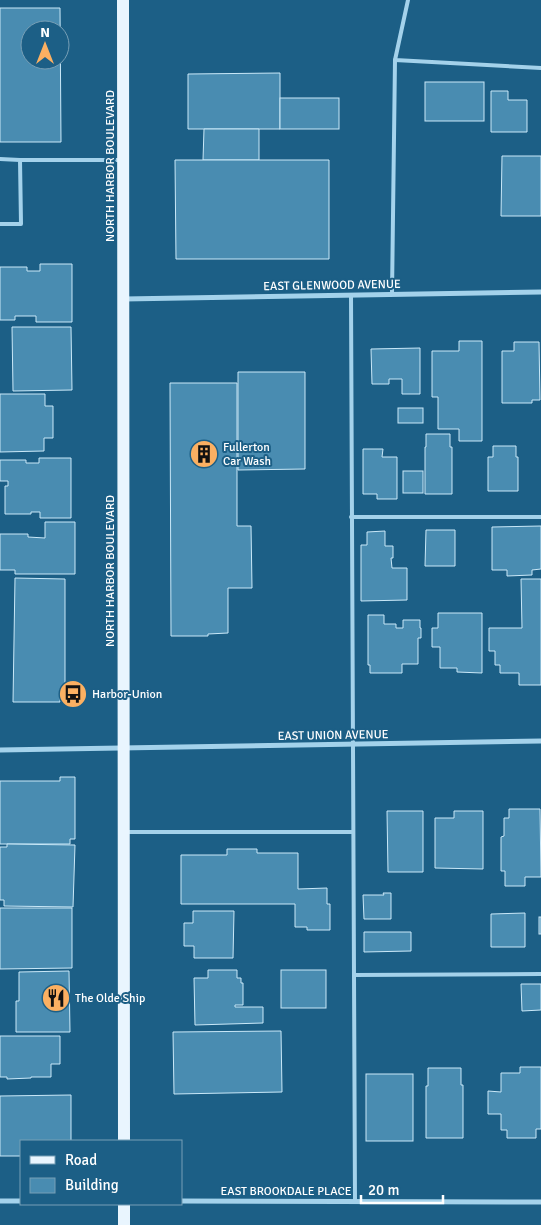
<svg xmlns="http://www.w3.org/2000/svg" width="541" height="1225" font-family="Signika,sans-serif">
<rect width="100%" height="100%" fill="#1c5f86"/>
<g fill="#498cb1" stroke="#c9e8f8" fill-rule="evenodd">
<path d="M0,8H60L61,142H0ZM30,30H60V60H30Z"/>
<path d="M280,73V129H188V74Z"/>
<rect x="425" y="82" width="59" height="39"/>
<path d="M491,91H508V100H527V132H491Z"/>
<rect x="280" y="98" width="59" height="31"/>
<path d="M204,129H259V160H203Z"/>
<path d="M502,156H541V216H501Z"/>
<path d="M175,160H329V259H176Z"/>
<path d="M40,264H72V322H36V316H15V320H0V267H27V271H40Z"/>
<path d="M12,327H71L72,390L13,391Z"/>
<path d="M459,341H482V441H459V429H438V397H432V351H459Z"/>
<path d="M514,342H539L540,400H532V403H502V351H514Z"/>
<path d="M420,348V394H402V379H389V384H372L371,349Z"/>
<path d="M238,372H305V469L238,470Z"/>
<path d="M170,383H237V526H251L252,588H228V633L208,634V636H171Z"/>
<path d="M0,394H45V406H53V438H44V451L0,452Z"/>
<rect x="398" y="408" width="25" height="15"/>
<path d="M426,434H450V447H452V494H425V447H426Z"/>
<path d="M493,446H516V457H518V491H488V457H493Z"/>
<path d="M363,449H383L382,457H397V499H377V494H363Z"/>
<path d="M39,458H71V518H40V512H31V514H5V486H8V481H0V460H26V463H39Z"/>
<rect x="403" y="471" width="20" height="22"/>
<path d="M45,522H75V574H15V570H0V534H28V537L45,538Z"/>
<path d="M541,526V569L532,570V575L507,576V570H492V527Z"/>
<path d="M426,530H455V566H425Z"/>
<path d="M385,531V546H393V558H391L392,568H407V600L361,601V545H367V532Z"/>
<path d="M15,578L65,579V687L62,689L60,693V702H13Z"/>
<path d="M521,579H541V685H519V673H500V665H495V651H489V628H522Z"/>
<path d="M438,613H482V673L457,672V668H440V647H432V628H438Z"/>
<path d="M368,615H384V624H396V628H403V620H420V628H421V638H418V664H402V673H370V665H368Z"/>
<path d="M60,777H75V839H70V844H0V781H60Z"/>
<path d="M509,809H540L541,877H525V886H505V871H501V837L504,836V818H509Z"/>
<path d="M387,811H423V872H388Z"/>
<path d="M454,811H483V869L435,868V818H454Z"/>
<path d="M7,844L75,845L73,907L4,906V900H0V847H7Z"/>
<path d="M227,849H257V853H298V889L327,888V904H330V930H307V927H295V904H181V855H227Z"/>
<path d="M383,893H391V919H364L363,895H384Z"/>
<path d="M0,908H72V968L0,969Z"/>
<path d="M193,911H234L233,958H194V946H184V923H193Z"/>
<path d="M525,913V947H491V914Z"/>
<rect x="539" y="917" width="2" height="17"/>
<path d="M364,932H411V951L364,952Z"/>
<path d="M208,970H237V978H241V983H243V1005H235V1007H263V1023L195,1025L194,978H208Z"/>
<rect x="281" y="970" width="45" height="38"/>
<path d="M69,971L70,1032H16V1001H19V972Z"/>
<path d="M521,984H541V1010L522,1011Z"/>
<path d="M281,1031L282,1092L174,1094L173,1032Z"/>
<path d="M0,1036H60V1064H51V1077H31V1078L7,1079V1077H0Z"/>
<path d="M520,1067H541V1129H536V1138H507V1130H501V1114H488V1091L501,1092V1073H520Z"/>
<path d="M428,1068H461V1085H463V1138H426V1086H428Z"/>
<rect x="366" y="1074" width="47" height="67"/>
<path d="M71,1095V1141H21V1156H0V1096Z"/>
</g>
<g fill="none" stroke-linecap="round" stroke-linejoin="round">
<g stroke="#a4d2eb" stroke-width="4">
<path d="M408,0L395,60L541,68"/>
<path d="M0,159L20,160L21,224H0"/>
<path d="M20,160H120"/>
<path d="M392,294L395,60"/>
<path d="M351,295L355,1202"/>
<path d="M351,517H541"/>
<path d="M127,832H353"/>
<path d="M354,975L541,974"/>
</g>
<g stroke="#a4d2eb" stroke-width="5">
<path d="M124,299L541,292"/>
<path d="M0,750L541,741"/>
<path d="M0,1201H21"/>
<path d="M181,1201L541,1202"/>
</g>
<g stroke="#e9f5fe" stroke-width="12">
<path d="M123,0L124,1141"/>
<path d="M124,1225V1204"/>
</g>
</g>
<defs>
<symbol id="building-disc" viewBox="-11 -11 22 22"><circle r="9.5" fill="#fbb062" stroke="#1c5f86"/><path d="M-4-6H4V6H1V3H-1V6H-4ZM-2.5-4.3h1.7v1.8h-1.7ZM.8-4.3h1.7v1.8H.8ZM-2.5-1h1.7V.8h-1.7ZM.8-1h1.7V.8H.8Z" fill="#111"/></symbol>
<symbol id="bus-disc" viewBox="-11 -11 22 22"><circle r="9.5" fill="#fbb062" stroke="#1c5f86"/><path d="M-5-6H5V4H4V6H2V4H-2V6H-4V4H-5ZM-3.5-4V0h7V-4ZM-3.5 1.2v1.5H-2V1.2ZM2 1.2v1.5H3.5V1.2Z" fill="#111"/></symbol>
<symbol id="restaurant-disc" viewBox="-11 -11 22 22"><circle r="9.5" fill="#fbb062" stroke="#1c5f86"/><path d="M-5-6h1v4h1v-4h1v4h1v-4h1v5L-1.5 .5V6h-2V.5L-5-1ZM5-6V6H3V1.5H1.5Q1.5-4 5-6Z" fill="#111"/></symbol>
</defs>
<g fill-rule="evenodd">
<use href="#building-disc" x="188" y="438" width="32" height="32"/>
<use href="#bus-disc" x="57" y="678" width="32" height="32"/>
<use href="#restaurant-disc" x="40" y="982" width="32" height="32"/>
</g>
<g text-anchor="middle" stroke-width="4" stroke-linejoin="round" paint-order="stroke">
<g font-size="12" fill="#fff" stroke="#1c5f86">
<text transform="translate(110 166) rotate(-90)" y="4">NORTH HARBOR BOULEVARD</text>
<text transform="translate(332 285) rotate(-1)" y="4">EAST GLENWOOD AVENUE</text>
<text transform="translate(110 571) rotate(-90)" y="4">NORTH HARBOR BOULEVARD</text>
<text transform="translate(333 735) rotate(-1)" y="4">EAST UNION AVENUE</text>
<text x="286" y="1195">EAST BROOKDALE PLACE</text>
</g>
<g font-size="12" fill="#fff" stroke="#1c5f86" text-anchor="start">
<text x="223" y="451">Fullerton<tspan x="223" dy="14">Car Wash</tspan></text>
<text x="92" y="698">Harbor-Union</text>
<text x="75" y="1002">The Olde Ship</text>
</g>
</g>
<rect x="20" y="1140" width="162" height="65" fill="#1c5f86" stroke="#779fb6"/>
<rect x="30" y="1156" width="25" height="8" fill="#e9f5fe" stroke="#779fb6"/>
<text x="65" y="1165" font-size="15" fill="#ffffff">Road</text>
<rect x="30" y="1178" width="25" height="15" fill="#498cb1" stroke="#779fb6"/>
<text x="65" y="1190" font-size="15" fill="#ffffff">Building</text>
<g transform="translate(45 45)"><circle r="24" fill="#1c5f86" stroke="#779fb6"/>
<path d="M0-4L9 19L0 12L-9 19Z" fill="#fbb062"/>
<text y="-8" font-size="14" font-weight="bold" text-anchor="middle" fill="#ffffff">N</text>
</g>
<path d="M361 1195v8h82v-8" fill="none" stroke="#ffffff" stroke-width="2.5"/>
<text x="368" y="1195" font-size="15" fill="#ffffff" stroke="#1c5f86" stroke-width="4" paint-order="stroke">20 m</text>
</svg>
